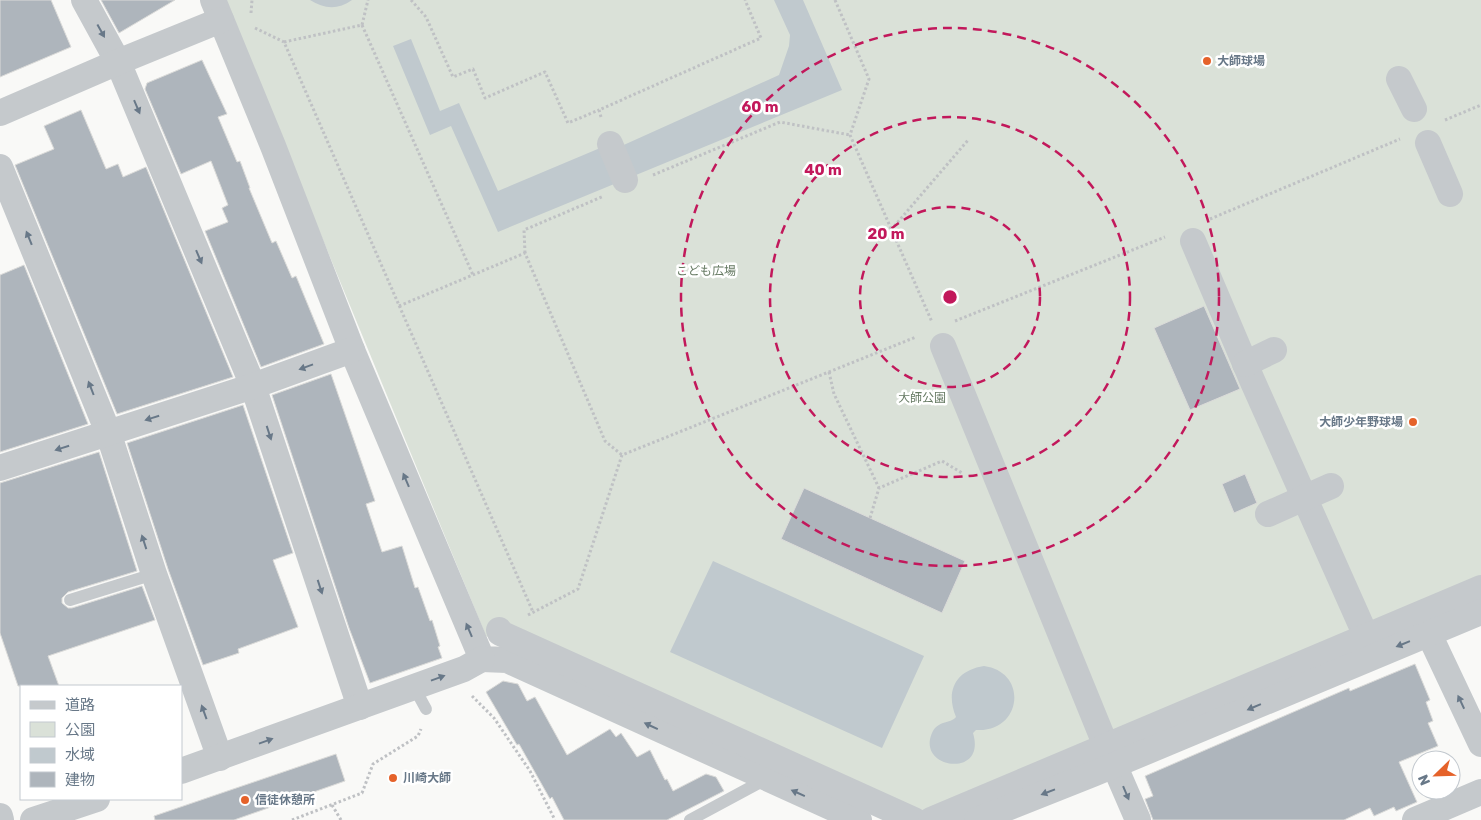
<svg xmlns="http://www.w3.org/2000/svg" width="1481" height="820" font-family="Rubik,'Noto Sans JP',sans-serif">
<rect width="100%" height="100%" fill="#f9f9f7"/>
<path fill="#dae1d8" d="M226,0H1481V601L947,820H884L486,636L239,36Z"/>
<g fill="#c0c9ce">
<path d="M310,0H352C338,10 324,9 310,0Z"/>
<path d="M774,0H803L842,90L498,232L451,126L430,135L393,46L411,39L440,111L459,103L498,191L612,143L617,148L779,75L789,46L790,35Z"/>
<path d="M713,561L924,656L882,748L670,652Z"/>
<path d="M984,666C1029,672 1022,733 976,730L973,733C987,779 916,769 932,733C938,720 950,724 956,717C945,691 956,670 984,666Z"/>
</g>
<g fill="#aeb5bc" stroke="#dbdbd9">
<path d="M0,0H51L71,47L0,77Z"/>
<path d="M101,0H175L119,33Z"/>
<path d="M202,60L227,114L218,117L237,162L240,161L250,188H249L272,243L276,241L292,278L296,276L324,344L261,367L205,231L228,222L222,208L228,205L211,161L181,174L145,89L147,83Z"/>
<path d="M81,110L106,169L118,164L123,177L146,167L233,377L117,414L15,165L54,149L44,126Z"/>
<path d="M24,265L88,424L0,452V275Z"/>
<path d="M1204,306L1240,389L1190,410L1154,328Z"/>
<path d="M331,374L375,501L366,504L382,552L402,546L415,588L418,587L430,621L432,620L440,646L438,647L442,658L370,683L349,628L272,395Z"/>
<path d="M243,405L293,553L273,560L298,627L238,649L239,653L203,665L168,569L127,443Z"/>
<path d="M99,452L137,571L68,592L62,598V603L68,608H72L142,586L155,620L48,656L59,686H18L0,633V483Z"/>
<path d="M1245,474L1257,503L1234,513L1222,484Z"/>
<path d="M804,488L965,561L942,613L781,539Z"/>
<path d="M1415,664L1430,700L1426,702L1433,721L1428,723L1438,746L1399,762L1417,802L1396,811L1394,807L1374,816L1370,808L1344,820H1153L1145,799L1153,796L1145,776L1349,688L1350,691Z"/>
<path d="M503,681L518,684L527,701L535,697L567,755L610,729L616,737L621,733L637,757L650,750L665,780L667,779L673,791L706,774L716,777L724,791L667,820H564L552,797L550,799L519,744L517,745L486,692Z"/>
<path d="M336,754L345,781L234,820H155L154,816Z"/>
</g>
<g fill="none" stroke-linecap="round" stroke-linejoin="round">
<g stroke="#bfc1c4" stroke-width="3" stroke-dasharray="2.5 2.5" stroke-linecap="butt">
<path d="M411,0L426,17L453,77L473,69L485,98L545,72L568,123L599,110"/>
<path d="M835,0L869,79L850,135L932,322"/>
<path d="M251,13L252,0"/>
<path d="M362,25L473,275"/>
<path d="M255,28L284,42L533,612"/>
<path d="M284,42L362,25L368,0"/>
<path d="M601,117L599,110L761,38L745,0"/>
<path d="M1445,120L1481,105"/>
<path d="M653,175L780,122L850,135"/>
<path d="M1210,219L1400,139"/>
<path d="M891,230L969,139"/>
<path d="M525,253L524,230L604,196"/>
<path d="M399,306L525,253L605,441L622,455"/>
<path d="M955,321L1165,237"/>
<path d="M829,372L834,394L879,488"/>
<path d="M870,518L879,488L942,461L962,473"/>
<path d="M528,615L578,589L622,455L916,337"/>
<path d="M472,696L494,718L530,771L555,820"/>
<path d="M332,805L341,820"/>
<path d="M292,820L362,793L373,764L418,736L421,729"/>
</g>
<g stroke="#c5c9cc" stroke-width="12">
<path d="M70,600L154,574"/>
<path d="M414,687L426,709"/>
<path d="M690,820L766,779"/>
</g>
<g stroke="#c5c9cc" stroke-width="26">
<path d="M84,0L118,62L253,386L360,707"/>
<path d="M213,0L273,146L352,350L482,659L507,660L859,820"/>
<path d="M1399,79L1414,109"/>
<path d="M0,113L118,62L221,20"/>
<path d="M1428,143L1450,194"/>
<path d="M610,144L625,180"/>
<path d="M0,167L108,432L154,574L220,758"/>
<path d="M1193,241L1252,380L1366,636"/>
<path d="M943,346L1106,746L1138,820"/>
<path d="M1245,364L1274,350"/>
<path d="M0,468L253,386L352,350"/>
<path d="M1268,514L1331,486"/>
<path d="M499,630L500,633L914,820"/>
<path d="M1429,634L1481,744"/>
<path d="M181,771L464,669L482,659"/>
<path d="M0,816L1,820"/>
<path d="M33,820L97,799"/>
<path d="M931,820L1481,588"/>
<path d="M977,820L1093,774L1481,612"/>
<path d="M1415,820L1481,792"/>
</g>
</g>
<defs><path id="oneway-solid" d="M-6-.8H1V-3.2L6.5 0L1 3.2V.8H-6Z" transform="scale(1.25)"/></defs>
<g fill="#687888">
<use href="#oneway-solid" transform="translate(101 31) rotate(61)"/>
<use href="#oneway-solid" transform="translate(137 107) rotate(67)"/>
<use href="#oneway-solid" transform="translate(29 238) rotate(-112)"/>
<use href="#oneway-solid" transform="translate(199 257) rotate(67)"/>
<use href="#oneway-solid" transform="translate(306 367) rotate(160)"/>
<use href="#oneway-solid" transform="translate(91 388) rotate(-111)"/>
<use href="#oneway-solid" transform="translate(152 418) rotate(163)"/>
<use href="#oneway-solid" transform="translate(269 433) rotate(72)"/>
<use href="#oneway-solid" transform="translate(62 448) rotate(162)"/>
<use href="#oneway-solid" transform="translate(406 480) rotate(-113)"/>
<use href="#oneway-solid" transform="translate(144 542) rotate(-108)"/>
<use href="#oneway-solid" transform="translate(320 587) rotate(72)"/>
<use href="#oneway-solid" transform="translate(469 630) rotate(-113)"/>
<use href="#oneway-solid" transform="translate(1403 644) rotate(158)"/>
<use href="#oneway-solid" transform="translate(438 678) rotate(-20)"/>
<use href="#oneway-solid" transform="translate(1461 702) rotate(-115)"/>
<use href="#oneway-solid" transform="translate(1254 707) rotate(157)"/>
<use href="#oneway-solid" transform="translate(204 712) rotate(-110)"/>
<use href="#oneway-solid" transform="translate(651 726) rotate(-155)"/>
<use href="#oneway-solid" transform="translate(266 741) rotate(-20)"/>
<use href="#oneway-solid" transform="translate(1048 792) rotate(159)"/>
<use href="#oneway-solid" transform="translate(798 793) rotate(-156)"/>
<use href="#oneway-solid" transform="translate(1126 793) rotate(67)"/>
</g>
<g fill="none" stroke="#c2185b" stroke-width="2.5" stroke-dasharray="9 6">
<circle cx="950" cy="297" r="90"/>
<circle cx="950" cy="297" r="180"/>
<circle cx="950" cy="297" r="269"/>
</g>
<g fill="#e5622a" stroke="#fff" stroke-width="2">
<circle cx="1207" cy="61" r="5"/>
<circle cx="1413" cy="422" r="5"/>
<circle cx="393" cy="778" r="5"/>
<circle cx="245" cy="800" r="5"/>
</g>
<g text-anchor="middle" stroke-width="5" stroke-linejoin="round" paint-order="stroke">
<g font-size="12" font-weight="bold" fill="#687888" stroke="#fff" text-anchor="start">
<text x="1217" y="65">大師球場</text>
<text x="1403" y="426" text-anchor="end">大師少年野球場</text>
<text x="403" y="782">川崎大師</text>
<text x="255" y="804">信徒休憩所</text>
</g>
<g font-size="12" fill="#667a63" stroke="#fff">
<text x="706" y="275">こども広場</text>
<text x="922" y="402">大師公園</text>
</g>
</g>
<circle cx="950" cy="297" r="8" fill="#c2185b" stroke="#fff" stroke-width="2.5"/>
<g font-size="15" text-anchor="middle" font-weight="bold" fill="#c2185b" stroke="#fff" stroke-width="5" stroke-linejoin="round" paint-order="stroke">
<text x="760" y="112">60 m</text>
<text x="823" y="175">40 m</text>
<text x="886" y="239">20 m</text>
</g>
<rect x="20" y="685" width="162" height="115" fill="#ffffff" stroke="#c3c9cf"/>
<rect x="30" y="701" width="25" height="8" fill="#c5c9cc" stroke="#c3c9cf"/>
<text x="65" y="710" font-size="15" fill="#687888">道路</text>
<rect x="30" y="722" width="25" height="15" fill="#dae1d8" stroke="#c3c9cf"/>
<text x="65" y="735" font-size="15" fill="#687888">公園</text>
<rect x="30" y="748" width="25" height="15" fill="#c0c9ce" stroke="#c3c9cf"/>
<text x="65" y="760" font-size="15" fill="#687888">水域</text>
<rect x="30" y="772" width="25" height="15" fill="#aeb5bc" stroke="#c3c9cf"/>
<text x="65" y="785" font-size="15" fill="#687888">建物</text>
<g transform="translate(1436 775) rotate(247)"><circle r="24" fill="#ffffff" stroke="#c3c9cf"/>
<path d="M0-4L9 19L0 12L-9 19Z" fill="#e5622a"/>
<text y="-8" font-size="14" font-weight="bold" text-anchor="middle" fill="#687888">N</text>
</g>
</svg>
